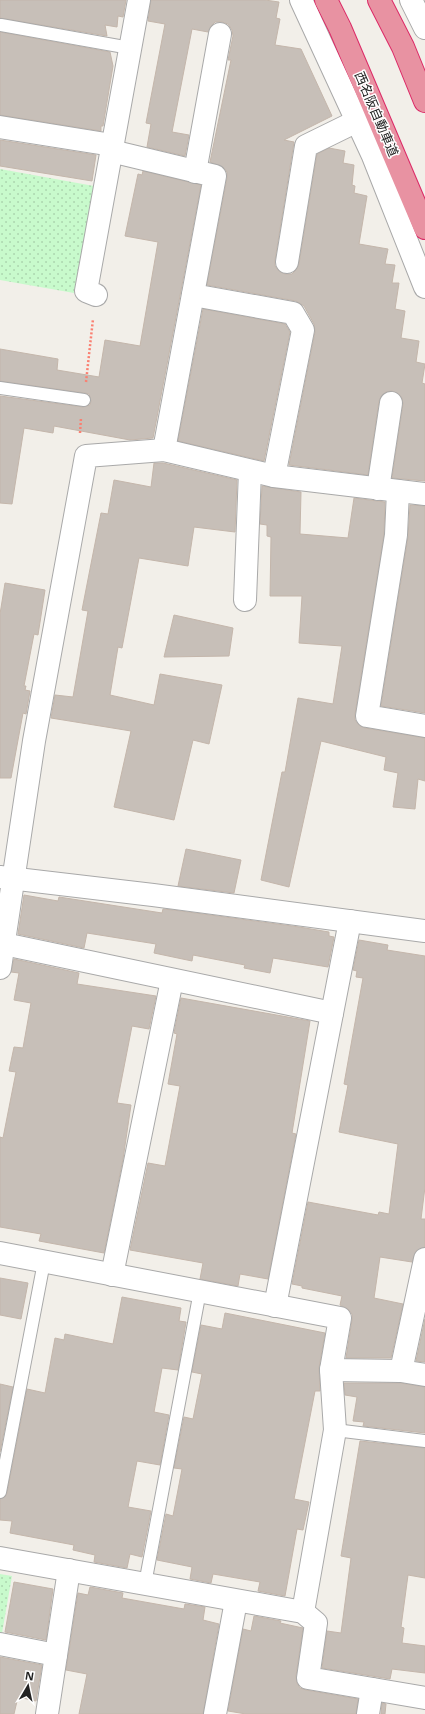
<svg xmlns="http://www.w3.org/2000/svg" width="425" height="1714" font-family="'Noto Sans','Noto Sans JP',sans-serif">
<defs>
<pattern id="park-dots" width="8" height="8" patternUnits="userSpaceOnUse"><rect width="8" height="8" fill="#c8facc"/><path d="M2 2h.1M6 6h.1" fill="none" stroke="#acd6af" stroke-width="1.8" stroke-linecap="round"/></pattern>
</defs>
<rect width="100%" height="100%" fill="#f2efe9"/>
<g fill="url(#park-dots)">
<path d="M0,169L94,186L74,293L0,280Z"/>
<path d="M0,1574L12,1576L2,1633H0Z"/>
</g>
<g fill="#c7bfb8" stroke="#c4b6ab">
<path d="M0,0H126L123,17L118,16L117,27L105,25L107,36L0,18Z"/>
<path d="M151,0H265L279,2L276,18L280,19L275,45L301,49L332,116L284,140L294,142L275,260V266L279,271L285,274H292L296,270L299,264L317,154L329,148L345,151L343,163L354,165L352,185L355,186L354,193L367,196L359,244L388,249L385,264L395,265L392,283H399L395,309L405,311L401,338L419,341L416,362L425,364L422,383L425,384V481L392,478L403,404L402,398L399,394L392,391L386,392L382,395L379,401L368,475L289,465L315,332L314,324L304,306L296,301L207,285L227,178V172L223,167L210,162L231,60H228L233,36L232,30L228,24L222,22H215L211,26L208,32L192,29L172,132L189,135L185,156L147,147L151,124L146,123L165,24L148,21Z"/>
<path d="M0,32L110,52L113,66L103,126H101V131L0,115Z"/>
<path d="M0,140L96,155L92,181L0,166Z"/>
<path d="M143,171L201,185L153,438L130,440L54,426L53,433L24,428L12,504L0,503V396L83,407L90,405L91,401L89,394L85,393L0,381V349L58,359L57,370L99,377L105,340L140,346L158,242L125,236L138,174L142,175Z"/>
<path d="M203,309L285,324L290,332L264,461L178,441Z"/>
<path d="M154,463H163L237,480L235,532L194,527L188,566L139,558L122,648L118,647L110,695L154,705L160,674L222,685L209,744L193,740L174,820L114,807L131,731L51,718L55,695L73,697L88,611L82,610L90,569L101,513L108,514L114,480L151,487Z"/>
<path d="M262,486L301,492L300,534L348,538L354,498L385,502L384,534L355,714V720L359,725L365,728L425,738V781L418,779L415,809L393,807L398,773L384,770L386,757L321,741L289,887L261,880L282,772H285L298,698L333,704L342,646L299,643L302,596H270L271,537L267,536V525L260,524Z"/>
<path d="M410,505L425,506V713L381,706L408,537Z"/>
<path d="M5,583L45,590L38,635L34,634L24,686H26L25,690L30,691L26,714L23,713L11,778H0V614Z"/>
<path d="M174,615L233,628L229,656L164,657Z"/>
<path d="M186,849L241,860L234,893L178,886Z"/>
<path d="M24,895L58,901L59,897L162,913L163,909L173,910L299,927L329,932V936L334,937L328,967L273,958L270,973L244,968L245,965L193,955L192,961L154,953L156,944L87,933L84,948L18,934Z"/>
<path d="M359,940L388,945L387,950L425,956V1187L421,1219H425V1247L416,1251L412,1262L380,1257L374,1298L403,1304L391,1358H346L352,1320V1314L348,1309L340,1305L342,1296L302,1288V1286L292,1284L308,1202L378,1215L379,1212L389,1214L398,1144L339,1132L348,1085L344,1084L363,978L356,977L357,971L353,970Z"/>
<path d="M14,959L79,973L77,984L156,996L149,1029L132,1026L117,1103L131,1105L123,1159L104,1253L39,1241L41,1234L0,1227V1137L3,1138L16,1072L9,1071L14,1047L23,1048L31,1003L14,1000L19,973L11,972Z"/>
<path d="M181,998L310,1021L292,1133L296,1134L268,1279L240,1274L238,1286L200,1279L203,1263L130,1250L148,1163L165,1166L180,1086L168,1084L177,1034L174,1033Z"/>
<path d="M0,1278L28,1283L21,1319L0,1315Z"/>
<path d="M122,1297L181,1308L179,1321L186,1322L178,1370L162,1368L154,1412L169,1415L160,1465L137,1461L128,1507L151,1511L142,1557L130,1554L127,1568L94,1562L95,1555L73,1550L74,1545L10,1533L12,1521L0,1520V1499L5,1497L7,1493L27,1389L45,1393L55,1338L64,1340L65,1334L113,1344Z"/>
<path d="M225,1313L325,1333L319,1368L320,1391H315L294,1499L309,1502L303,1530L297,1529L285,1596L258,1591L260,1582L213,1574L211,1583L190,1579L192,1567L157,1560L166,1514L173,1516L182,1469L174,1468L184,1417L193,1419L202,1374L192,1372L201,1325L222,1329Z"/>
<path d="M425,1319V1362L416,1361Z"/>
<path d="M344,1383H400L425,1387V1433L363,1426L364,1422L353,1421L357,1397L345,1395Z"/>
<path d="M0,1384L13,1387L0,1452Z"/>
<path d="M360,1441L425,1448V1578L408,1575L401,1627L404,1628L402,1643L425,1646V1673L392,1669L390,1679L322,1668L327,1631L341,1633L351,1558L341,1556Z"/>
<path d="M14,1582L53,1589L46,1640L5,1632Z"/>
<path d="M90,1587L123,1593L122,1598L184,1609L185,1604L205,1607L203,1620L219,1624L203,1714H79L87,1674L66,1670L78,1593L88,1595Z"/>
<path d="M254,1616L281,1621L280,1623L303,1628L296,1676L297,1683L300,1688L306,1690L358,1699L356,1714H246L228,1711L243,1629L251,1631Z"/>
<path d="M0,1657L42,1665L36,1701L18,1697L14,1714H0Z"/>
<path d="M382,1703L386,1704L385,1714H381Z"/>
</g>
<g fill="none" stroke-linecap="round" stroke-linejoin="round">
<defs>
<g id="lane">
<path d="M1,25L130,48"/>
<path d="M0,388L84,400"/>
<path d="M335,1430L425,1441"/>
<path d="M0,1492L44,1262"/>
<path d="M145,1584L200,1291"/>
</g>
<g id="street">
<path d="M301,0L373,156L425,287"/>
<path d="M411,0L425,28"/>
<path d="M0,127L112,145"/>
<path d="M111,151L215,176L164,450"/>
<path d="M195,172L220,34"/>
<path d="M287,262L306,146L357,121"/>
<path d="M96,295L86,291L139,0"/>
<path d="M193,295L293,313L303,330L274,476"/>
<path d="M378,489L391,403"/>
<path d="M398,491L396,535L367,716L425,726"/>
<path d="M245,600L250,471"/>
<path d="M0,877L153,895L425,931"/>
<path d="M4,944L332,1013"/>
<path d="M0,968L34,741L86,456L164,450L274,476L425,494"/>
<path d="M0,1253L340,1318L331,1370L335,1430L303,1612"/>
<path d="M112,1275L172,980"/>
<path d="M275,1306L350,921"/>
<path d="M331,1370L401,1371L425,1375"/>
<path d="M401,1371L425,1259"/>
<path d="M0,1558L303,1612L316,1623L308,1678L425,1698"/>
<path d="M0,1644L56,1655"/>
<path d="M47,1714L69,1570"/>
<path d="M215,1714L236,1601"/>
<path d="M368,1714L372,1689"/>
</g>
<g id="highway">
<path d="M326,0L340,28L425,228"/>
<path d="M379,0L403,47L425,101"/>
</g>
</defs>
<use href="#lane" stroke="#a9a9a9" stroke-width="14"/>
<use href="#street" stroke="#a9a9a9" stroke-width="24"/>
<use href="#highway" stroke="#dc2a67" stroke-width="24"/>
<g stroke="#fa8072" stroke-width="2.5" stroke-dasharray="2 2" stroke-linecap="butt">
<path d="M86,382L93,319"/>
<path d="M80,433L81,418"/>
</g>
<use href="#lane" stroke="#fff" stroke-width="12"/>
<use href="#street" stroke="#fff" stroke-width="22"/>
<use href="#highway" stroke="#e892a2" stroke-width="22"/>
</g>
<g text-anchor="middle" stroke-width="3" stroke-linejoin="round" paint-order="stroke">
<g font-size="13" fill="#222" stroke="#fff">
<text transform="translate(377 114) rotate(67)" y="5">西名阪自動車道</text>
</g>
</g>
<g transform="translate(28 1686) rotate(9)" stroke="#ffffff" stroke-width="3" paint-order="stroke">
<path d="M0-3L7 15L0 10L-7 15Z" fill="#222222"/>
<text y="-6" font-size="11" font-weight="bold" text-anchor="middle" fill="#222222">N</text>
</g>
</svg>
